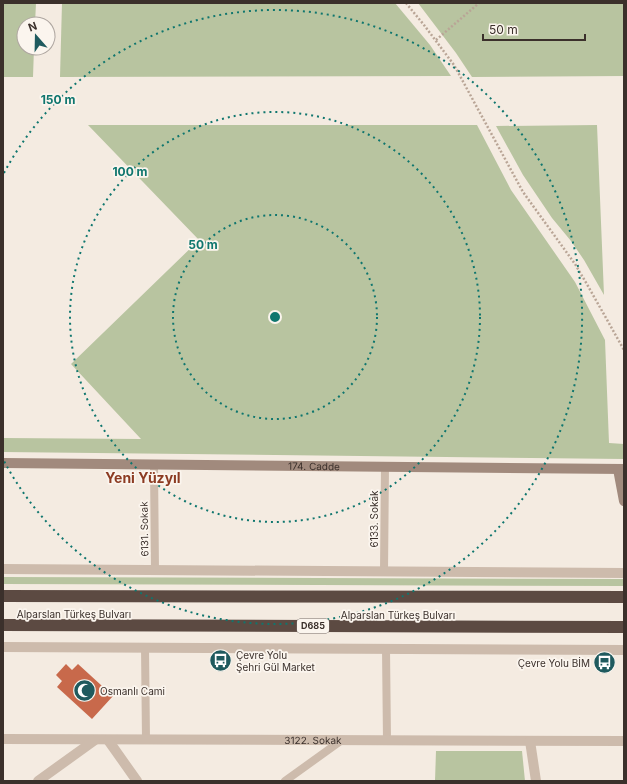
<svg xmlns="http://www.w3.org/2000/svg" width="627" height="784" font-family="Inter,sans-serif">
<rect width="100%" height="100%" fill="#f4ebe1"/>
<g fill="#b8c4a0">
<path d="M3,3H36L35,24H24V48H34L33,77H3Z"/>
<path d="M62,3H395L430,45L451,76L60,77Z"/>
<path d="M418,3H624V76L472,77L456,53Z"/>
<path d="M88,125H477L511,190L575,282L605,340L609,443L624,444V459L3,452V438L141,439L71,364L199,240Z"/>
<path d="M597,125L604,295L584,260L571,241L552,218L523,175L496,126Z"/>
<path d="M3,577L624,579V586L3,584Z"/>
<path d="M436,751H522L525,781H435Z"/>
</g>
<path fill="#c8694b" d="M66,664L72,670L78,664L113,696L92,719L57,687L62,681L56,675Z"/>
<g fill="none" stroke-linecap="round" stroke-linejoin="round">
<g stroke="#b9a596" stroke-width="2.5" stroke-dasharray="2 2" stroke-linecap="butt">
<path d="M406,3L424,25L454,65L523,192L575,264L588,286L624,350"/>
<path d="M436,40L479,3"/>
</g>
<g stroke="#cdbbac" stroke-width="8">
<path d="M154,465L155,570"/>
<path d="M384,571L385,467"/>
<path d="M145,647L146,740"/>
<path d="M386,649L387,741"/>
<path d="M285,781L342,740"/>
</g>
<g stroke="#cdbbac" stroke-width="10">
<path d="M3,569L624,573"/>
<path d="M3,647L624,650"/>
<path id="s1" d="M3,739L624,741"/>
<path d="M108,740L137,781"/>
<path d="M530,741L536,781"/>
<path d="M38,781L95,740"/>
</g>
<g stroke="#a18a7d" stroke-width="10">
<path id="s2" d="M3,463L624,469"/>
<path d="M618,469L624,501"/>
</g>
<g stroke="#5c4a42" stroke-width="12">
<path d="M3,596L624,597"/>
<path d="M3,625L624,627"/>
</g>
</g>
<g fill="none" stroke="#0f766e" stroke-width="2" stroke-dasharray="2 4">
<circle cx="275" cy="317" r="102"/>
<circle cx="275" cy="317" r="205"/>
<path d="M4 173A307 307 0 1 1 4 461"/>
</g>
<defs>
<symbol id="bus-disc" viewBox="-11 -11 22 22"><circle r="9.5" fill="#1f5a5e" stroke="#fbf5ee"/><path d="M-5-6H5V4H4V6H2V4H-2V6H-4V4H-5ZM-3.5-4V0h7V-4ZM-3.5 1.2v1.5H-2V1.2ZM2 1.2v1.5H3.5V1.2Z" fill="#fff"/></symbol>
<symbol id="mosque-disc" viewBox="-11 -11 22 22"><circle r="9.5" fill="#1f5a5e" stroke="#fbf5ee"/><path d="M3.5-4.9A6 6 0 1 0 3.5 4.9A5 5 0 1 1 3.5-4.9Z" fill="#fff"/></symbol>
</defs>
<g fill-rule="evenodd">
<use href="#bus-disc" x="208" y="648" width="25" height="25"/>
<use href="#bus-disc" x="592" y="650" width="25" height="25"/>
<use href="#mosque-disc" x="72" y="678" width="25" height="25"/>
</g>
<g text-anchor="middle" stroke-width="3.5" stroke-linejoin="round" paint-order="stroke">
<rect fill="#fbf5ee" stroke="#756b66" stroke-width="1" x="297" y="619" width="32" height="14" rx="3"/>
<g font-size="9" font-weight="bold" fill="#3b302b">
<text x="313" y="629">D685</text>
</g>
<g font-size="10" fill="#3b302b" stroke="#fbf5ee">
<text dy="4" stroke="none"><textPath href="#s2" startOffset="311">174. Cadde</textPath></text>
<text transform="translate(374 519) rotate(-90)" y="4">6133. Sokak</text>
<text transform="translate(144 529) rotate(-91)" y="4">6131. Sokak</text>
<text x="74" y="618">Alparslan Türkeş Bulvarı</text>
<text x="398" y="619">Alparslan Türkeş Bulvarı</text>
<text dy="4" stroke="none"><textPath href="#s1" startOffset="310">3122. Sokak</textPath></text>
</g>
<g font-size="10" fill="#3b302b" stroke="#fbf5ee" text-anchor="start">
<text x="236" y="659">Çevre Yolu<tspan x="236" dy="12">Şehri Gül Market</tspan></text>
<text x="590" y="667" text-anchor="end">Çevre Yolu BİM</text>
<text x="100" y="695">Osmanlı Cami</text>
</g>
<g font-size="14" font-weight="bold" fill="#8c3b22" stroke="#fbf5ee">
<text x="143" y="483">Yeni Yüzyıl</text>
</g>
</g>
<circle cx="275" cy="317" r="6" fill="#0f766e" stroke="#fbf5ee" stroke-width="2"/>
<g font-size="12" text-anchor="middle" font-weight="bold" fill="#0f766e" stroke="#fbf5ee" stroke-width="3.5" stroke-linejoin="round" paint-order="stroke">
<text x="58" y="104">150 m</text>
<text x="130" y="176">100 m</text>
<text x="203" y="249">50 m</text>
</g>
<rect width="627" height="784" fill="none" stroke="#3b302b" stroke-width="8"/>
<g transform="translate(36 36) rotate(340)"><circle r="19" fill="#fbf5ee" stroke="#aea6a0"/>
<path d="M0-3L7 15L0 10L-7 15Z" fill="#1f5a5e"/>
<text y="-6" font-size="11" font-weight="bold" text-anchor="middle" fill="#3b302b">N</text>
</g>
<path d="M483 34v6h102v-6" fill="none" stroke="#3b302b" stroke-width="2"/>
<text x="489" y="34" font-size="12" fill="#3b302b" stroke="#fbf5ee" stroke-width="3" paint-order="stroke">50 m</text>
</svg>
